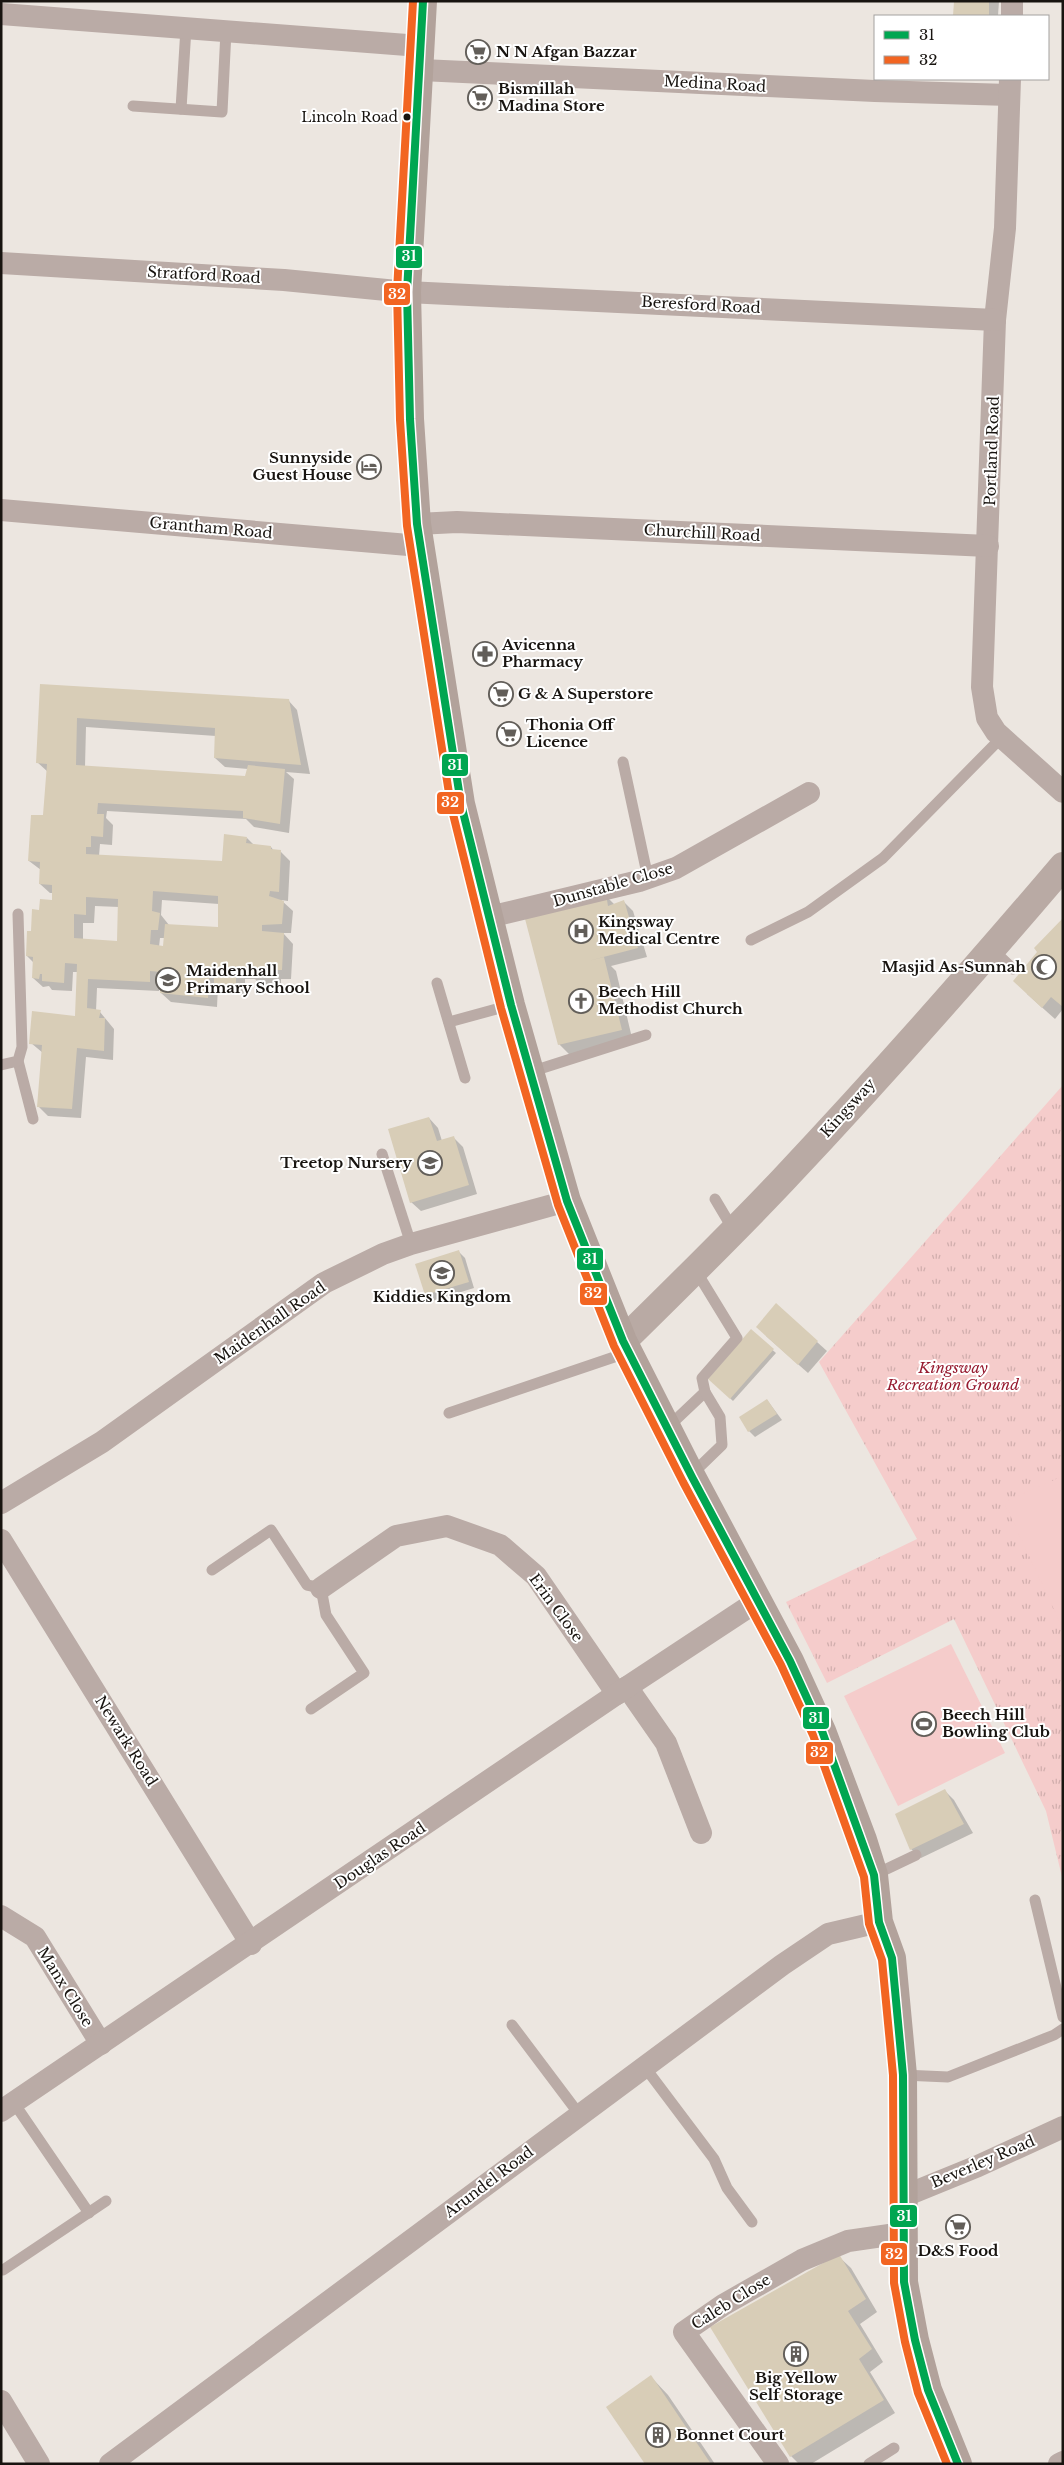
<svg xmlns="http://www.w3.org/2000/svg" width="1064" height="2465" font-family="'Libre Baskerville',serif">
<defs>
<pattern id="park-tufts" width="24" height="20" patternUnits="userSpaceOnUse" patternTransform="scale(1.25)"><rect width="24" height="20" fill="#f5cccb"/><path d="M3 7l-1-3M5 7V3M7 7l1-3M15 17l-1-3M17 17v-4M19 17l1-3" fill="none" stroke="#d1aead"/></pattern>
</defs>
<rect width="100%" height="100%" fill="#ece6e0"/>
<path fill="url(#park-tufts)" d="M1063,1085V1881L1046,1811L954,1619L827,1683L786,1602L917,1539L819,1362Z"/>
<g fill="#f5cccb">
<path d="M1063,1476V1629L1004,1502Z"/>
<path d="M951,1644L1005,1753L898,1806L844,1696Z"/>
</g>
<g fill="#0003" fill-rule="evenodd">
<path d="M955,1H999L998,16H954Z"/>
<path d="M41,685L288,700L297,710L310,774L286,772L294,779L289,833L254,827L246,819L107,811L106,818L113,825L112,845L100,844L99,856L223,862L247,838L254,845L271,847L274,851L281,852L290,861L288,901L281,900L293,911L291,933H283L293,944L291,979H281V987L262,986L255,979H245V995L225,993L218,986L217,1007L171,1002L161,993L162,980H159V991L97,988L96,1011L100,1012L114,1029L113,1060L86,1057L81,1118L48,1116L38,1106L43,1053L31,1043L76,1017L78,972H73L72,991L52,990L49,986L43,987L33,978L34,963L27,956L40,911L53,901V893H50L40,884L41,870L29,861L44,816L48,772L37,762ZM86,727L216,736L215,758L225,767L248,769L246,777L85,767ZM162,900L219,904V929L169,925L161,915ZM95,906L119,907V942L83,940V923H94ZM160,938H165L164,948L159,947Z"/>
<path d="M605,895L615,905L624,902L633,911L647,957L611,966L616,971L633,1042L572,1057L559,1044Z"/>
<path d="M1063,920V1009L1055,1019L1027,994Z"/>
<path d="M429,1118L438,1128L442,1141L454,1138L463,1147L477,1194L421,1211L411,1202Z"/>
<path d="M459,1252L465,1258L474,1288L432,1301L426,1295L417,1265Z"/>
<path d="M751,1331L776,1353L733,1401L710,1379Z"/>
<path d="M766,1336L817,1342L827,1351L808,1373Z"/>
<path d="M767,1400L782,1420L755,1437L749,1431Z"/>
<path d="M944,1790L954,1800L973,1833L921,1858L911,1849Z"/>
<path d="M838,2256L851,2268L877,2312L860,2324L883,2362L870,2372L895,2413L811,2464H799L791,2456Z"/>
<path d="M651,2377L668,2395L715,2464H647Z"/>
</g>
<g fill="#d8cdb7" fill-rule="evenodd">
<path d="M954,1H989V16H953Z"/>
<path d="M40,684L289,699L301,765L214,758L215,728L77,718L76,765L245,776L248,765L285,769L280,824L243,818V811L98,803L97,814H104L103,837L91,836V847H86V854L222,861L224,834L247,837L246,843L271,846V849L281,850L279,892L270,891L269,896L284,901L282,924L262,925V931L284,933L282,970H272V978L252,977V970H236V986L214,984V978H209L208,998L160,993L161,972L150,971V982L88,979L87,1008L101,1010L99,1018H105L104,1051L77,1048L72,1109L37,1107L42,1045L29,1044L32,1011L75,1016L77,964L65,963L64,983L42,981V974H40L39,979L32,978L33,957L26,956L27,931H31L32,909L39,910L40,899L52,900V885L39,884L40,862L28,861L31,815H43L47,764L36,763ZM153,891L218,896V927L165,924L163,946L150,944L151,930H158L160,913L152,911ZM86,897L118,899L117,941L74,938V914L86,915Z"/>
<path d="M606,894L608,906L624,900L638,948L588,961L604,957L622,1030L558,1045L524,915Z"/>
<path d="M1063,918V1007L1051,997L1042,1008L1013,981L1037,952L1034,948Z"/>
<path d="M429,1117L437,1141L454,1136L469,1185L410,1203L388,1129Z"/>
<path d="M459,1250L469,1282L425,1295L415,1264Z"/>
<path d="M776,1303L818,1341L798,1365L756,1327Z"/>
<path d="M751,1329L774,1349L730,1399L708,1379Z"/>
<path d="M767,1399L777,1414L748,1432L739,1417Z"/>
<path d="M945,1789L964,1824L910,1850L895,1814Z"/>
<path d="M839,2254L866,2299L848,2311L872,2349L859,2359L884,2400L790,2457L710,2327Z"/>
<path d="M651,2375L711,2464H645L606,2407Z"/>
</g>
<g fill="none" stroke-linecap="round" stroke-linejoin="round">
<g stroke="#baaba6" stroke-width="11">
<path d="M133,106L222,112L226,31"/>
<path d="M181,109L186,28"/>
<path d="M623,762L648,878"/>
<path d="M751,940L808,912L883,858L1002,737"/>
<path d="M992,949L1013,969"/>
<path d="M437,983L465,1078"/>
<path d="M449,1022L511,1005"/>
<path d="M18,1061L33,1119"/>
<path d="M1,1065L18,1061L22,1047L18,914"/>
<path d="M530,1072L646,1035"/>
<path d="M382,1154L411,1244"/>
<path d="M715,1199L734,1231"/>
<path d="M449,1413L629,1352"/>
<path d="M667,1428L705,1392L702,1378L737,1338L696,1271"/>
<path d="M691,1475L722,1445L720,1417L705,1392"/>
<path d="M212,1570L271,1530L307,1585L321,1588L326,1615L364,1673L311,1709"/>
<path d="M874,1875L916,1855"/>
<path d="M1035,1900L1063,2017"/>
<path d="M512,2025L579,2114"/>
<path d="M644,2066L714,2159L727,2188L752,2222"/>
<path d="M903,2075L948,2077L1054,2035L1063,2029"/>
<path d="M14,2103L89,2213"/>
<path d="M3,2270L106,2201"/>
<path d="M869,2464L894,2448"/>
</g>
<g stroke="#baaba6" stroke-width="22">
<path d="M1,14L420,46"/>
<path d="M1012,16V1"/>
<path d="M421,70L875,91L1009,95"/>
<path d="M1010,79L1005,228L995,320L982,687L987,718L996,732L1063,792"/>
<path d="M1,263L284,280L407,292L995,320"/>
<path d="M1,510L420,546"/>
<path d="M417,524L457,522L988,546"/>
<path d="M489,917L639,881L676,868L809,793"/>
<path d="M1,1503L102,1442L324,1283L383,1254L411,1244L567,1201"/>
<path d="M1,1540L251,1944"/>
<path d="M321,1588L396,1536L447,1526L500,1545L536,1576L617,1694"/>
<path d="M627,1687L666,1743L701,1833"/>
<path d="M1,1916L35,1937L101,2044"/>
<path d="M1,2111L627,1687L759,1600"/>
<path d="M902,2197L978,2166L1063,2127"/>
<path d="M1,2401L39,2464"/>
<path d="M110,2464L782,1965L828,1934L879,1922"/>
<path d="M778,2464L684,2332L723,2305L802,2260L848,2241L903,2233"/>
<path d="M1059,2464L1063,2462"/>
</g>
<path stroke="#b9aaa4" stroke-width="28" d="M623,1341C677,1288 731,1235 783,1180C879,1078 972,973 1063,866"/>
<path stroke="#b2a29b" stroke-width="28" d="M423,1L407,292L410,419L417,524L461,804L511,1005L567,1201L623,1341L692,1477L790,1661L822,1731L863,1840L874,1875L879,1922L892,1958L903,2075L904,2282L915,2340L928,2390L958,2464"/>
<defs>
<path id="bus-1" d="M423,1L407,292L410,419L417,524L461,804L511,1005L567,1201L623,1341L692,1477L790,1661L822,1731L874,1875L879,1922L892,1958L903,2075L904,2282L915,2340L928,2390L958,2464"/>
<path id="bus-2" d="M413,1L397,291L400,420L407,526L451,806L501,1008L558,1205L614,1346L683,1482L781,1665L813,1735L864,1877L869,1924L882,1960L893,2075L894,2283L905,2342L918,2393L947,2464"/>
</defs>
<use href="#bus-1" stroke="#fff" stroke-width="11"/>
<use href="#bus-2" stroke="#fff" stroke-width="11"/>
<use href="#bus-1" stroke="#00a651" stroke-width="8"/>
<use href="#bus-2" stroke="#f26522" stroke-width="8"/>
</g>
<defs>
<symbol id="supermarket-ring" viewBox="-11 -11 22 22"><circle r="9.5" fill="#fff" stroke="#625e59" stroke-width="1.5"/><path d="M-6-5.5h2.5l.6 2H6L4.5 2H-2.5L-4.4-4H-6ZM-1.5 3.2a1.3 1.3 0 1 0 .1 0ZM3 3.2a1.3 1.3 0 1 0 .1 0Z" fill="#625e59"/></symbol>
<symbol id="hotel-ring" viewBox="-11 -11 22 22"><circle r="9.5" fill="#fff" stroke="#625e59" stroke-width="1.5"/><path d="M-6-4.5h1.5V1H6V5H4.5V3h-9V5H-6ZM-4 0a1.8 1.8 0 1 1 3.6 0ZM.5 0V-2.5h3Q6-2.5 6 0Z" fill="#625e59"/></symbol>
<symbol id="pharmacy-ring" viewBox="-11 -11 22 22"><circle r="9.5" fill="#fff" stroke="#625e59" stroke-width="1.5"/><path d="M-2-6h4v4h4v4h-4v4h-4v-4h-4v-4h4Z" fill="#625e59"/></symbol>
<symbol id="hospital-ring" viewBox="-11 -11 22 22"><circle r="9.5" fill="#fff" stroke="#625e59" stroke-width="1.5"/><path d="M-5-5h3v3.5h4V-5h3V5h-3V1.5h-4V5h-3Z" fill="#625e59"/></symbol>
<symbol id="mosque-ring" viewBox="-11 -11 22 22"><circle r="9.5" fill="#fff" stroke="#625e59" stroke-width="1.5"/><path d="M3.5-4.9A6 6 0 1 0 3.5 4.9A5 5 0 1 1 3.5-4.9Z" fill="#625e59"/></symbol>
<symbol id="school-ring" viewBox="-11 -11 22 22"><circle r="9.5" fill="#fff" stroke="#625e59" stroke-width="1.5"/><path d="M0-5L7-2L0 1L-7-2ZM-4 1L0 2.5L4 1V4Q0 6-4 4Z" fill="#625e59"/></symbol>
<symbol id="church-ring" viewBox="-11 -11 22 22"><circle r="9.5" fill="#fff" stroke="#625e59" stroke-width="1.5"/><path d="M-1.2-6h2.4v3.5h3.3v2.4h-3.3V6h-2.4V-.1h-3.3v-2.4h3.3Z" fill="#625e59"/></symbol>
<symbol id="stadium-ring" viewBox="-11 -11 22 22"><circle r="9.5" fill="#fff" stroke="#625e59" stroke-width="1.5"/><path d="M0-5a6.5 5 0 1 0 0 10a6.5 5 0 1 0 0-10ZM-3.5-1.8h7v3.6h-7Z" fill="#625e59"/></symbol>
<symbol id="building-ring" viewBox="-11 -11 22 22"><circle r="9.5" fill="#fff" stroke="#625e59" stroke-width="1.5"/><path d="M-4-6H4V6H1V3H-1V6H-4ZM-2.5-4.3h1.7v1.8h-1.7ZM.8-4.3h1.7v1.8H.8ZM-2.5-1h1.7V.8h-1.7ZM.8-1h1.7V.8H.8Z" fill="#625e59"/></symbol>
</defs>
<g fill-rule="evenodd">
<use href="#supermarket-ring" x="464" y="38" width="28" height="28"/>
<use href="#supermarket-ring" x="466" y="84" width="28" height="28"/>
<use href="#hotel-ring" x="355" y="453" width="28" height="28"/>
<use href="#pharmacy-ring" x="471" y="640" width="28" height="28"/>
<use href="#supermarket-ring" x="487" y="680" width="28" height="28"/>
<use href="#supermarket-ring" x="495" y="720" width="28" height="28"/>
<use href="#hospital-ring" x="567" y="917" width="28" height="28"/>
<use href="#mosque-ring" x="1030" y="953" width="28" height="28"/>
<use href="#school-ring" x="154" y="966" width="28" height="28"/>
<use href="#church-ring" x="567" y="987" width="28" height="28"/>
<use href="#school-ring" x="416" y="1149" width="28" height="28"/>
<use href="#school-ring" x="428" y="1259" width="28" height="28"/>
<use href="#stadium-ring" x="910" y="1710" width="28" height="28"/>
<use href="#supermarket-ring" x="944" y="2213" width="28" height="28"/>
<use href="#building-ring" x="782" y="2340" width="28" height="28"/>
<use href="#building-ring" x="644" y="2421" width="28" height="28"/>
</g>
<circle fill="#181410" stroke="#fff" stroke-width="2" cx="407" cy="117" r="4.5"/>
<g text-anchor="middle" stroke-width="4" stroke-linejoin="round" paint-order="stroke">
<g font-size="14" fill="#181410" stroke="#fff" text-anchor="end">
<text x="398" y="122">Lincoln Road</text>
</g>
<g font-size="15" font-weight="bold" fill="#181410" stroke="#fff" text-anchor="start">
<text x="496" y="57">N N Afgan Bazzar</text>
<text x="498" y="94">Bismillah<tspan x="498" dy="17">Madina Store</tspan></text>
<text x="352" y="463" text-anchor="end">Sunnyside<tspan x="352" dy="17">Guest House</tspan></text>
<text x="502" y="650">Avicenna<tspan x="502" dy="17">Pharmacy</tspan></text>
<text x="518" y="699">G &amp; A Superstore</text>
<text x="526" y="730">Thonia Off<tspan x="526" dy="17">Licence</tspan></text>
<text x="598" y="927">Kingsway<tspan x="598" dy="17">Medical Centre</tspan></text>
<text x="1026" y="972" text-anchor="end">Masjid As-Sunnah</text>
<text x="186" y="976">Maidenhall<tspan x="186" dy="17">Primary School</tspan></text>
<text x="598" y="997">Beech Hill<tspan x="598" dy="17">Methodist Church</tspan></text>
<text x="412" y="1168" text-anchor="end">Treetop Nursery</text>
<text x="442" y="1302" text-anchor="middle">Kiddies Kingdom</text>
<text x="942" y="1720">Beech Hill<tspan x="942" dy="17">Bowling Club</tspan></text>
<text x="958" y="2256" text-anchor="middle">D&amp;S Food</text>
<text x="796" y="2383" text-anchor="middle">Big Yellow<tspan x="796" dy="17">Self Storage</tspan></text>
<text x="676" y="2440">Bonnet Court</text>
</g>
<g font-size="15" fill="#181410" stroke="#fff">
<text transform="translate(715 84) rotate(3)" y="5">Medina Road</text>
<text transform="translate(204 275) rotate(3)" y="5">Stratford Road</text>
<text transform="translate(701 305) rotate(3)" y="5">Beresford Road</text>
<text transform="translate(992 451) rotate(-88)" y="5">Portland Road</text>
<text transform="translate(211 528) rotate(5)" y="5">Grantham Road</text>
<text transform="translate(702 533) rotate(3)" y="5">Churchill Road</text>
<text transform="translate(613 885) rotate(-16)" y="5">Dunstable Close</text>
<text transform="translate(848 1108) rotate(-48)" y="5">Kingsway</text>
<text transform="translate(270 1323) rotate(-35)" y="5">Maidenhall Road</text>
<text transform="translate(556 1608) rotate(54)" y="5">Erin Close</text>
<text transform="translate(126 1741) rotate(58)" y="5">Newark Road</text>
<text transform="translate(380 1856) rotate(-34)" y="5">Douglas Road</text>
<text transform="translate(65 1987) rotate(58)" y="5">Manx Close</text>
<text transform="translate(983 2162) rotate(-23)" y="5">Beverley Road</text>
<text transform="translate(489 2182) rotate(-37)" y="5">Arundel Road</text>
<text transform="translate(731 2302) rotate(-32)" y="5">Caleb Close</text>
</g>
<g font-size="15" font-style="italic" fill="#971c31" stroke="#fff">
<text x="953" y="1373">Kingsway<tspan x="953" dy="17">Recreation Ground</tspan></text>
</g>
</g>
<g stroke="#fff" stroke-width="2">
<rect x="395" y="245" width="28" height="24" rx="5" fill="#00a651"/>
<rect x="383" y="282" width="28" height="24" rx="5" fill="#f26522"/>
<rect x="441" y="753" width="28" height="24" rx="5" fill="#00a651"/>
<rect x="436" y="791" width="29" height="24" rx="5" fill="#f26522"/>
<rect x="576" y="1247" width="28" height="24" rx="5" fill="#00a651"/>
<rect x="579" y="1282" width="29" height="24" rx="5" fill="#f26522"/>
<rect x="802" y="1706" width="28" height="24" rx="5" fill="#00a651"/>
<rect x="805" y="1741" width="29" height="24" rx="5" fill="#f26522"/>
<rect x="889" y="2204" width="29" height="24" rx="5" fill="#00a651"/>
<rect x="880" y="2242" width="28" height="24" rx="5" fill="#f26522"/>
</g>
<g font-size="14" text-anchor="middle" font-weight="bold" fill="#fff">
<text x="409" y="261">31</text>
<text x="397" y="299">32</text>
<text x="455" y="770">31</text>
<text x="450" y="807">32</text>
<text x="590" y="1264">31</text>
<text x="593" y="1298">32</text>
<text x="816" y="1723">31</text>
<text x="819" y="1757">32</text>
<text x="904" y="2221">31</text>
<text x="894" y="2259">32</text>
</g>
<rect width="1064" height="2465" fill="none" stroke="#181410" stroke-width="5"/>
<rect x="874" y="15" width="175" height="65" fill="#ffffff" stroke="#a3a19f"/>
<rect x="884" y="31" width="25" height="8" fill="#00a651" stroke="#a3a19f"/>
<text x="919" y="40" font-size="15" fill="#181410">31</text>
<rect x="884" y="56" width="25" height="8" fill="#f26522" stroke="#a3a19f"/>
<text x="919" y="65" font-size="15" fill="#181410">32</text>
</svg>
